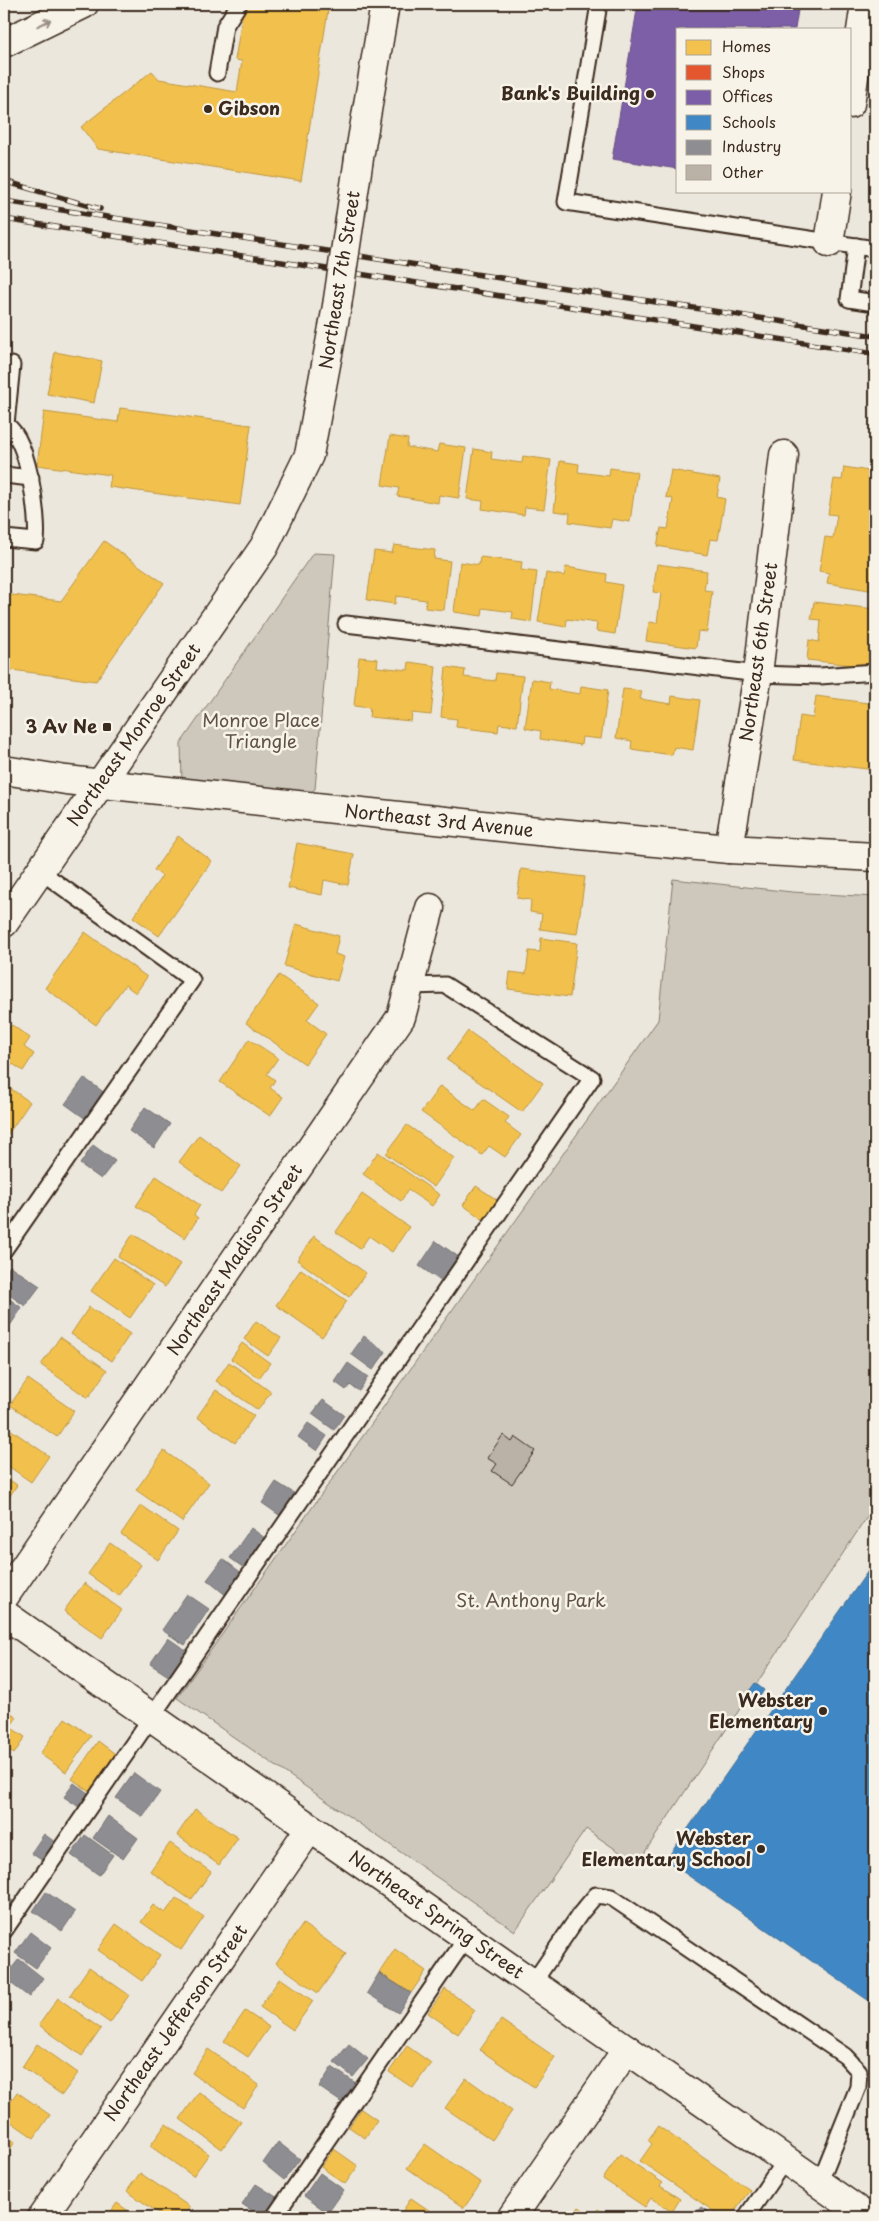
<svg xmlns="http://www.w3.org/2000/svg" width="879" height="2221" font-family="'Playpen Sans',sans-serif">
<rect width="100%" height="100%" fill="#ece7dc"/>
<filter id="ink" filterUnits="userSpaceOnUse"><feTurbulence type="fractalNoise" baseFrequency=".02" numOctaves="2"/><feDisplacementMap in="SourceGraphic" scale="10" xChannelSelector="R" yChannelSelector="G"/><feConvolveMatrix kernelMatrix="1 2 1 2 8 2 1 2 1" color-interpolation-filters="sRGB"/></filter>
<g filter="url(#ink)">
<g fill="#cec8bc" stroke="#84796d">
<path d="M313,553L335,554L315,789L303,797L182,782L181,743Z"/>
<path d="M673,879L792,892L875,897V1505L637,1864L586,1829L515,1931L177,1698L658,1020Z"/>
</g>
<g fill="#f2c14e" stroke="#bb9440">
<path d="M244,4H329L301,181L98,149L81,127L152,71L159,79L237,92L242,61L235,60Z"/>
<path d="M55,352L102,361L94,403L47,394Z"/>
<path d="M120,408L251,425L240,505L109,487L111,475L37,465L44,412L118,422Z"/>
<path d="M390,436L408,439L407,447L437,452L439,444L466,448L459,498L439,495L438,503L397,496L399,488L382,485Z"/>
<path d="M474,449L492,452L491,459L522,463L523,456L551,460L544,509L525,507L524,515L482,509L483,501L467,499Z"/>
<path d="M560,461L579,464L578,472L609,476L610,468L637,472L630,522L612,519L610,528L569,522L570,513L554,511Z"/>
<path d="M844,467L875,472V591L827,583L829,573L819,571L825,537L833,538L837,515L828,514L834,479L842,480Z"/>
<path d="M671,470L720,479L717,497L725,499L718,540L710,539L707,555L657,546L661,528L668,529L673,499L666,497Z"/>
<path d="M104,541L164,583L96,681L4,669V594L61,601Z"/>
<path d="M394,545L435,550L434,559L450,561L444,610L425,608L426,600L396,596L395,604L367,600L374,551L392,553Z"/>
<path d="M480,557L522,562L521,570L537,572L531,622L512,619L513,612L483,608L482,616L454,612L460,562L479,565Z"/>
<path d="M657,564L707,571L704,590L712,591L707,632L698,631L696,648L646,641L649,622L657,623L661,593L653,592Z"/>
<path d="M566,567L607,574L606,582L622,585L615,634L596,631L597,623L567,619L566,627L538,622L546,573L564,576Z"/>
<path d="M814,602L875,609L871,667L807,660L809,640L819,642L821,620L811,619Z"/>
<path d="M359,657L378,659L377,667L408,670L409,662L436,666L431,715L412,713L411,721L369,717L370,708L354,706Z"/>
<path d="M446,667L465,670L464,677L495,681L496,673L523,676L517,726L499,724L498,732L456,727L457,719L441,717Z"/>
<path d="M532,679L550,682L549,689L580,694L581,686L608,690L601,739L582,737L581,745L540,739L541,731L525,728Z"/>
<path d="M623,689L642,691L640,699L671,704L672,696L700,700L693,750L674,747L672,755L631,749L632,741L616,738Z"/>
<path d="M816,696L875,704V770L794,760L800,716L813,718Z"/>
<path d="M178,836L212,861L159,936L133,917L162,876L154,870Z"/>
<path d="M297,843L354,854L348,885L324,880L322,895L288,888Z"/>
<path d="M521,869L585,877L577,934L540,929L542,914L530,912L531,900L517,898Z"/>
<path d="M296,924L339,936L335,954L344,957L337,981L284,966Z"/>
<path d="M85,932L147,977L136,993L125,985L96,1025L45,988Z"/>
<path d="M541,938L577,943L570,997L508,989L510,972L526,974L529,951L540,952Z"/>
<path d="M279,975L319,1003L307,1020L326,1034L305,1064L246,1023Z"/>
<path d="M12,1025L30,1038L24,1047L34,1054L23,1071L13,1064L11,1067L4,1062V1033Z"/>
<path d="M468,1031L543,1083L522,1112L447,1060Z"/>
<path d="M249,1039L278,1058L267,1074L275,1080L270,1088L283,1097L270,1116L220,1082Z"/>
<path d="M4,1084L30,1102L4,1140Z"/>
<path d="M440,1086L475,1111L483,1099L509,1117L505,1123L521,1135L505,1157L489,1146L482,1155L421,1112Z"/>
<path d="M407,1125L454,1158L434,1187L386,1154Z"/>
<path d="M199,1135L241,1166L221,1193L179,1162Z"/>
<path d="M378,1152L440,1195L432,1206L408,1190L401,1201L363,1174Z"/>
<path d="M156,1176L200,1205L194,1215L198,1218L185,1238L136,1206Z"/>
<path d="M476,1186L499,1201L485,1221L463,1205Z"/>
<path d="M362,1194L409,1227L392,1252L369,1236L360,1249L336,1232Z"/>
<path d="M133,1234L180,1264L165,1287L118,1257Z"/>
<path d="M314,1236L366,1273L349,1297L297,1260Z"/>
<path d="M114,1258L153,1285L130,1318L91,1291Z"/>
<path d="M301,1269L347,1301L322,1337L276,1305Z"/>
<path d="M89,1307L130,1334L112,1361L71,1334Z"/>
<path d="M256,1321L281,1338L268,1356L244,1339Z"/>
<path d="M60,1337L107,1370L88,1398L41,1365Z"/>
<path d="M242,1343L270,1363L259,1378L231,1359Z"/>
<path d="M229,1362L271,1392L258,1410L216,1381Z"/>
<path d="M28,1379L74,1411L57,1437L10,1405Z"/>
<path d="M216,1390L254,1416L235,1443L197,1417Z"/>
<path d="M4,1425L49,1456L31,1482L4,1463Z"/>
<path d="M164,1451L209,1483L182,1522L136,1490Z"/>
<path d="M4,1476L17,1485L4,1505Z"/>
<path d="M141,1505L178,1531L158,1560L121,1534Z"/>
<path d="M110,1543L141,1565L119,1596L88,1574Z"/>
<path d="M84,1583L122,1610L102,1638L64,1611Z"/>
<path d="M4,1708L17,1717L10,1727L25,1737L14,1754L4,1747Z"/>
<path d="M65,1718L91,1736L66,1772L40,1754Z"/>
<path d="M98,1741L118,1756L92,1793L72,1779Z"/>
<path d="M195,1809L238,1838L219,1865L177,1835Z"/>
<path d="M170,1843L211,1872L191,1900L150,1871Z"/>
<path d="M176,1898L204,1917L181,1950L141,1922L153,1905L165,1913Z"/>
<path d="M116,1924L160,1955L142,1981L98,1950Z"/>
<path d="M303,1924L346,1954L318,1993L276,1963Z"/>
<path d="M395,1949L426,1971L411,1993L379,1973Z"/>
<path d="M89,1967L129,1995L110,2023L70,1995Z"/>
<path d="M280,1978L313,2001L293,2030L260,2007Z"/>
<path d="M445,1989L475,2010L458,2034L428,2013Z"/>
<path d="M58,1998L101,2029L82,2056L39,2025Z"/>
<path d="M245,2011L269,2027L248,2057L224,2041Z"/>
<path d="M501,2020L555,2057L534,2087L480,2050Z"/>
<path d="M37,2044L78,2073L62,2095L22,2067Z"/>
<path d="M407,2046L431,2063L413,2088L389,2072Z"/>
<path d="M208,2049L259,2085L243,2108L192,2073Z"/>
<path d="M466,2078L512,2111L492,2140L445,2108Z"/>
<path d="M17,2092L50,2115L34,2138L4,2117V2111Z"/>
<path d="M199,2092L241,2122L222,2149L180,2119Z"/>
<path d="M361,2109L377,2120L365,2138L349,2127Z"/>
<path d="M166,2124L209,2154L193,2176L150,2146Z"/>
<path d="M658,2126L750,2190L730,2217H722L640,2161L652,2144L648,2140Z"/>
<path d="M4,2134L15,2142L4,2158Z"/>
<path d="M425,2144L481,2183L464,2208L407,2168Z"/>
<path d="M334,2149L358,2166L345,2184L321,2167Z"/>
<path d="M620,2154L663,2183L660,2186L680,2199L672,2212L651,2198L645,2207L603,2179Z"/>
<path d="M140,2173L190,2207L183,2217H164L127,2191Z"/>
<path d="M411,2198L439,2217H399Z"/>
<path d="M117,2203L137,2217H107Z"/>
<path d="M579,2207L592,2216L598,2209L609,2217H572Z"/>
</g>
<path fill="#e4572e" stroke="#b14a29" d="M873,203H875V219L872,215Z"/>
<path fill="#7b5ea7" stroke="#684e7e" d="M638,4H799L795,29H678V169L612,159Z"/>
<g fill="#3f88c5" stroke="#3e6c93">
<path d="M875,1561V2005L666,1860Z"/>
<path d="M755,1683L764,1690L757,1701L747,1694Z"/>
</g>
<g fill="#8d8d92" stroke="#746f6f">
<path d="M84,1078L109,1096L90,1122L65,1104Z"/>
<path d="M145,1107L170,1124L154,1148L129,1131Z"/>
<path d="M93,1145L115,1161L101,1179L80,1164Z"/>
<path d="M436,1241L463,1260L445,1284L419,1266Z"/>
<path d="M10,1266L40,1286L25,1306L4,1291V1275Z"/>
<path d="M4,1295L22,1308L9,1327L4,1323Z"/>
<path d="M364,1336L386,1352L373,1370L351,1354Z"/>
<path d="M348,1363L368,1377L359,1391L350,1385L346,1390L335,1382Z"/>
<path d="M323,1400L344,1415L334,1430L312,1414Z"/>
<path d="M308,1423L327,1436L317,1451L298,1437Z"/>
<path d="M276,1482L297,1495L282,1517L262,1503Z"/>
<path d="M251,1528L269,1541L248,1571L230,1558Z"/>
<path d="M223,1559L243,1574L227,1596L207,1580Z"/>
<path d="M187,1594L209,1609L185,1645L162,1630Z"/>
<path d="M168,1638L191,1654L173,1679L150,1664Z"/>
<path d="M134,1773L160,1792L143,1817L116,1798Z"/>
<path d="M74,1783L92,1796L82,1809L64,1797Z"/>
<path d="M108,1816L138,1838L123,1859L93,1838Z"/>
<path d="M44,1834L59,1845L46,1863L31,1853Z"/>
<path d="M85,1835L113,1855L99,1875L71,1855Z"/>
<path d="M46,1892L75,1912L62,1931L33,1911Z"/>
<path d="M4,1895L17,1904L4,1924Z"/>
<path d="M30,1932L51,1948L36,1968L15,1953Z"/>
<path d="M19,1959L43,1978L29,1997L4,1978Z"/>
<path d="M379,1973L411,1993L398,2013L367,1993Z"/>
<path d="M349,2044L368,2059L353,2077L334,2062Z"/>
<path d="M332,2067L360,2086L347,2106L319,2087Z"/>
<path d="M278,2142L300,2159L284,2180L263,2163Z"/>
<path d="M320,2173L344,2190L328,2213L304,2196Z"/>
<path d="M256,2184L281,2200L269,2217H261L242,2204Z"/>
<path d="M701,2207L715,2217H693Z"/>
</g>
<path fill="#bab2a7" stroke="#3b2a1e" d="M503,1435L512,1442L515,1437L535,1451L512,1484L492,1471L497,1464L487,1458Z"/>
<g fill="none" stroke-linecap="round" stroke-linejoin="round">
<defs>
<g id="lane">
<path d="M599,4L566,202L875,249"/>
<path d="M217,73L225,26L239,4"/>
<path d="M856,246L849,299L875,303"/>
<path d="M4,365H12L6,424"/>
<path d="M4,424C28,432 39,518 36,541L4,538"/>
<path d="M4,475L31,478"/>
<path d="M346,624L758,674L820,676L875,672"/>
<path d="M4,1250L192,980L40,871"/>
<path d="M4,1931L592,1078L445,985L410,986"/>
<path d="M533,1983L580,1914L596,1895L611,1897L845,2056L859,2071L858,2087L819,2184"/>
<path d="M274,2217L467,1937"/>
<path d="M746,2217L785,2160"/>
</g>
<g id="street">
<path d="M850,104L865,4"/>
<path d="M829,243L837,191"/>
<path d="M4,770L66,780L538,831L729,849L875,857"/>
<path d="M729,849L758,674L784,455"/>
<path d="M4,1597L401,1017L430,908"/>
<path d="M42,2217L310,1828"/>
<path d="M512,2217L627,2049"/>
</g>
<g id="secondary">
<path d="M359,158L385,4"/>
<path d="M4,923L264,547L309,455L337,306"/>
<path d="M4,1614L867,2217"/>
</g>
<path id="primary" d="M4,43L84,4"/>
</defs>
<use href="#lane" stroke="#3b2a1e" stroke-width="19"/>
<use href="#street" stroke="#3b2a1e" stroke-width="31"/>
<use href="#secondary" stroke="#3b2a1e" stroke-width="31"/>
<use href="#primary" stroke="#3b2a1e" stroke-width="31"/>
<use href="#lane" stroke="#f7f3e8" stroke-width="15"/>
<use href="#street" stroke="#f7f3e8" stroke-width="28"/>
<use href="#secondary" stroke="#f7f3e8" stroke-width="28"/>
<use href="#primary" stroke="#f7f3e8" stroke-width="28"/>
<defs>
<g id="rail">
<path d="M4,181L100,209"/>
<path d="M4,201L875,336"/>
<path d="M4,219L875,354"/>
</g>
</defs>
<use href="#rail" stroke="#3b2a1e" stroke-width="5.5"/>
<use href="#rail" stroke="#f7f3e8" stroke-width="4" stroke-dasharray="11" stroke-linecap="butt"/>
<defs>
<path id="secondary-bridge" d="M337,306L359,158"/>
</defs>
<use href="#secondary-bridge" stroke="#3b2a1e" stroke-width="31" stroke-linecap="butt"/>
<use href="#secondary-bridge" stroke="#f7f3e8" stroke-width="28"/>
</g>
<defs><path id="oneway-shaft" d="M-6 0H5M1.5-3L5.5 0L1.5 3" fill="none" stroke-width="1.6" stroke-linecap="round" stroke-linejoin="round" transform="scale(1.25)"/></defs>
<use stroke="#998e83" href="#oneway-shaft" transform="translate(44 23) rotate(-26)"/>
</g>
<g fill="#3b2a1e" stroke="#f7f3e8" stroke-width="2">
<circle cx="650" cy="94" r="5"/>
<circle cx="208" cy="109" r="5"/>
<rect x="102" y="722" width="10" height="10" rx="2.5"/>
<circle cx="823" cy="1711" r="5"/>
<circle cx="761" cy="1849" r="5"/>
</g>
<g text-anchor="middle" stroke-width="5" stroke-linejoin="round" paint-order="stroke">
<g font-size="18" font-weight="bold" fill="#3b2a1e" stroke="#f7f3e8" text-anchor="end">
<text x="640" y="100">Bank's Building</text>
<text x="218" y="115" text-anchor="start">Gibson</text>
<text x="97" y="733">3 Av Ne</text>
<text x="813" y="1707">Webster<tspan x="813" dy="21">Elementary</tspan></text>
<text x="751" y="1845">Webster<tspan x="751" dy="21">Elementary School</tspan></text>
</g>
<g font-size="18" fill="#3b2a1e" stroke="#f7f3e8">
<text transform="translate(340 280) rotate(-81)" y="6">Northeast 7th Street</text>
<text transform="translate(759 652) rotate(-82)" y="6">Northeast 6th Street</text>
<text transform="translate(134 735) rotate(-55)" y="6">Northeast Monroe Street</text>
<text transform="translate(439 821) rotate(6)" y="6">Northeast 3rd Avenue</text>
<text transform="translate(235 1260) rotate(-56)" y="6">Northeast Madison Street</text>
<text transform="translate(436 1915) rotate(35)" y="6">Northeast Spring Street</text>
<text transform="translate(176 2023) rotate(-55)" y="6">Northeast Jefferson Street</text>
</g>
<g font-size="18" fill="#605246" stroke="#f7f3e8">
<text x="261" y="727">Monroe Place<tspan x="261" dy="21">Triangle</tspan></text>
<text x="531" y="1607">St. Anthony Park</text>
</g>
</g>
<rect width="879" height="2221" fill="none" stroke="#f7f3e8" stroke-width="20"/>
<rect x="10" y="10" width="859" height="2201" fill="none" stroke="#3b2a1e" stroke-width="2" filter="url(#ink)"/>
<rect x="676" y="28" width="175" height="165" fill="#f7f3e8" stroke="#aca397"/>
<rect x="686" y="40" width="25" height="15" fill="#f2c14e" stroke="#aca397"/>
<text x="722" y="52" font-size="15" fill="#3b2a1e">Homes</text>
<rect x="686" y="65" width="25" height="15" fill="#e4572e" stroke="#aca397"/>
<text x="722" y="78" font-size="15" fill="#3b2a1e">Shops</text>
<rect x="686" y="90" width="25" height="15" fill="#7b5ea7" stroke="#aca397"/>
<text x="722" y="102" font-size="15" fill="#3b2a1e">Offices</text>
<rect x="686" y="115" width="25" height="15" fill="#3f88c5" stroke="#aca397"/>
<text x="722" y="128" font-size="15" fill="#3b2a1e">Schools</text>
<rect x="686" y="140" width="25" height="15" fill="#8d8d92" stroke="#aca397"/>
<text x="722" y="152" font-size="15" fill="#3b2a1e">Industry</text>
<rect x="686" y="165" width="25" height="15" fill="#bab2a7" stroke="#aca397"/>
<text x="722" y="178" font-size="15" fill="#3b2a1e">Other</text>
</svg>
